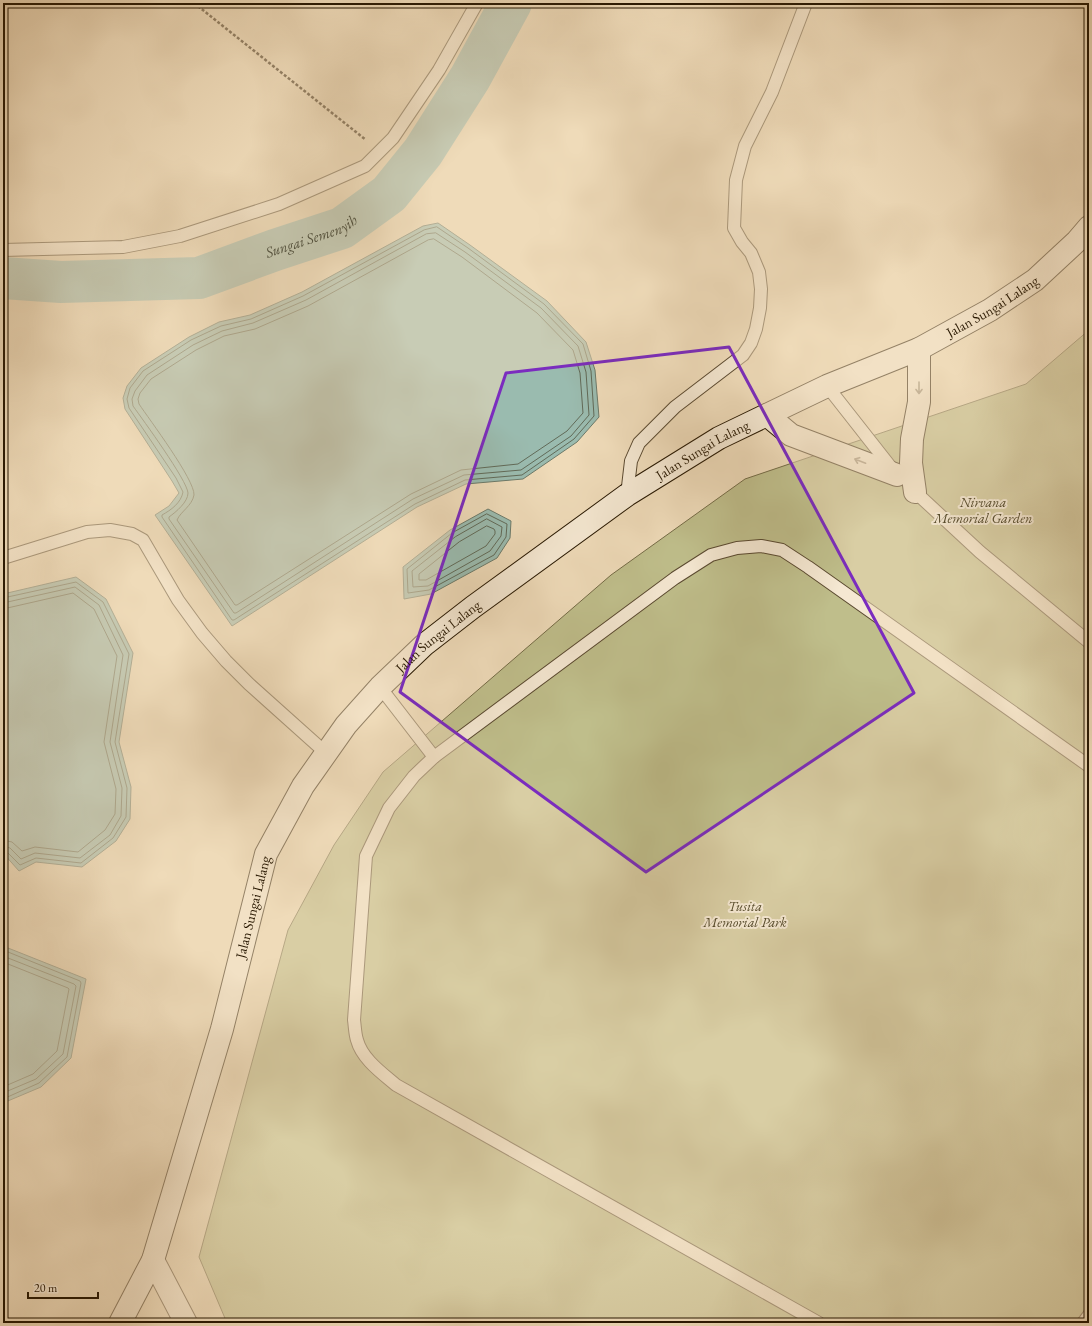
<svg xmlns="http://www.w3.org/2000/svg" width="1092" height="1326" font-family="'EB Garamond',serif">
<rect width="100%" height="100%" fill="#efdbb9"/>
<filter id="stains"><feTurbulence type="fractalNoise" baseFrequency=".005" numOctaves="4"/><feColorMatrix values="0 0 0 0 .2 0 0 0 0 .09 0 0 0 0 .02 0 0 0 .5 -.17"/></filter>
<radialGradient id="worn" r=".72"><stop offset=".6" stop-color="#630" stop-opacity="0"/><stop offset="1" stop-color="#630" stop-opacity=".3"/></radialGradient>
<path fill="#bfbe8b" stroke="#746b46" d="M1089,330V1323H227L199,1257L288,930L334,845L383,772L611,575L745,479L1026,384Z"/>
<g fill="#9abbaf" stroke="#6c7a6a">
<path d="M438,223L470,245L547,301L586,342L595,370L599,417L577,442L523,479L466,484L417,507L232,626L155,515L169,506L179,493L172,481L125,409L123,398L127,386L141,368L189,337L219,322L250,315L302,292L423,226Z"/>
<path d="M488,509L511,521L510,538L497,558L431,594L404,599L403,567L450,530Z"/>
<path d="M76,577L106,599L133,653L119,742L131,787L130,819L116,841L82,867L36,862L19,871L3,853V594Z"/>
<path d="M3,946L86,979L71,1058L41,1087L3,1103Z"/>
</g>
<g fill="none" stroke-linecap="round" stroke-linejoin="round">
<g stroke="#616a58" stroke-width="1">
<path d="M437,227L468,248L544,304L583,344L591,371L594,416L574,439L522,475L465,480L415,504L234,620H232L162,517V515C171,510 181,503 183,492L176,478L129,408L127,399L130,388L143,371L191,340L221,326L251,319L303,296L424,230Z"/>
<path d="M436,233L465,252L541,308L578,346L586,372L589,415L571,436L521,470L464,475L413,499L236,613H234L169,519V517C176,512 188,502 188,493C187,480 143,420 133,406L132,399L135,391L147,375L193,345L222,331L253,323L306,300L426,234Z"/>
<path d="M434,239L462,257L537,313L573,350L580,373L583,413L567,431L518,464L461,470L411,494L237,605H235L177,520C181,511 192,506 194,495C195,480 149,419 139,404L138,399L140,393L151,379L196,350L224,336L255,329L308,306L428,240Z"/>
<path d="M487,514L507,524L506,537L494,555L429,590L408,593L407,569L452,533Z"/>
<path d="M487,519L502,527L501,536L490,551L428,586L413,587L412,571L455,537Z"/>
<path d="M487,526L494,529L495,531V534L486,546L426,580H419V574L459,542Z"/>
<path d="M3,598L76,582L103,602L129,654L115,742L127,788L126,817L113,838L81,863L36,858L20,865L7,852L3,851"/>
<path d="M3,603L75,587L99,605L123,655L110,742L122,788L121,816L110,835L80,858L35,853L21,859L10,848L3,846"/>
<path d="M3,609L73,593L94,609L117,656L104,742L116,789L115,814L105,830L78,852L35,847L22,851L12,842L3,840"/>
<path d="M3,950L80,981L81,983L67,1057L39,1083L3,1099"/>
<path d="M3,956L74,984L76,986L63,1054L36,1079L3,1093"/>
<path d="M3,962L68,988L69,989L57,1051L33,1074L3,1087"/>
</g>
<path stroke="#9abbaf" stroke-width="42" id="s1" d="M3,278L61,282L199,278L275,250L342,228L389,194L423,152L470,78L511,3"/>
<defs>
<g id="lane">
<path d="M3,250L123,247L180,236L279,204L365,166L393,138L439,70L477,3"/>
<path d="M827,386L893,470"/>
<path d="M912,489L980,552L1089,642"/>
<path d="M627,495L631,461L639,443L675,407L743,355L751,343L756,329L760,308L761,289L759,272L751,253L742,242L734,228L736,180L745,146L772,92L806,3"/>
<path d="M3,558L87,532L110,530L132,534L143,540L178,600L202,633L226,661L249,684L326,753"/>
<path d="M380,687L434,757L675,578L711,555L737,548L761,546L782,550L808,567L1089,766"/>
<path d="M434,757L414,776L389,808L366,856L354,1020C355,1027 355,1034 357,1040C362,1059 382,1073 396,1085L819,1323"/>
<path d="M1083,1323L1089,1315"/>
</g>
<path id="street" d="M153,1260L186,1323"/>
<g id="secondary">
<path d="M767,415L791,435L897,475"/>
<path d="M915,492L911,463L912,439L919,402V349"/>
<path id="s2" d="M120,1323L153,1260L222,1029L266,854L303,786L346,725L380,687L424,645L473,607L627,495L719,438L827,386L919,349L990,310L1035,280L1077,241L1089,227"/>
</g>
</defs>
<use href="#lane" stroke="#5a4930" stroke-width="14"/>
<use href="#street" stroke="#5a4930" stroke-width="24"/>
<use href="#secondary" stroke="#281802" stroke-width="24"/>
<path stroke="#281802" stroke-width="2.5" stroke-dasharray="3 2" stroke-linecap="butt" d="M194,3L366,140"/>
<use href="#lane" stroke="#f5e8d2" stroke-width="12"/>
<use href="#street" stroke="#f5e8d2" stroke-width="22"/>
<use href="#secondary" stroke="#f5e8d2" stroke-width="22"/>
</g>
<defs><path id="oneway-shaft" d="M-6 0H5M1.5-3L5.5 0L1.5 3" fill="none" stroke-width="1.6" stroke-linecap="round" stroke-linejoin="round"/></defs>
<g stroke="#998a74">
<use href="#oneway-shaft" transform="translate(919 388) rotate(90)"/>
<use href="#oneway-shaft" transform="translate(860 461) rotate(-159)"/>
</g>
<path d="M0 0H1092V1326H0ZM729,347L914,693L646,872L400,692L506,373Z" fill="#efdbb9" fill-opacity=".55" fill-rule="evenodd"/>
<path fill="none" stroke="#7b2cbf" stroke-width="3" stroke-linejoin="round" d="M729,347L914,693L646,872L400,692L506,373Z"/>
<g text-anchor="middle" stroke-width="4" stroke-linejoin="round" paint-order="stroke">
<g font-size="14" fill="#281802" stroke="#f5e8d2">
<text dy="5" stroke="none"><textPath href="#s2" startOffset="1421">Jalan Sungai Lalang</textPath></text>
<text dy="5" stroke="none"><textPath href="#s2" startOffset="1097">Jalan Sungai Lalang</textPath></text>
<text dy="5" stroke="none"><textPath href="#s2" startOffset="773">Jalan Sungai Lalang</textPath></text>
<text dy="5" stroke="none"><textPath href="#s2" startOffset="438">Jalan Sungai Lalang</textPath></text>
</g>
<g font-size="14" font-style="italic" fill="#554a2b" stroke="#f5e8d2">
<text x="983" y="507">Nirvana<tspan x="983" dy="16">Memorial Garden</tspan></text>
<text x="745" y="911">Tusita<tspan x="745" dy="16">Memorial Park</tspan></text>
</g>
<g font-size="15" font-style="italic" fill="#50513f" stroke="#f5e8d2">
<text dy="5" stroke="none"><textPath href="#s1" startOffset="316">Sungai Semenyih</textPath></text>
</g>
</g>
<rect width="1092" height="1326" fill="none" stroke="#efdbb9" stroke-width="16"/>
<rect x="4" y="4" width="1084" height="1318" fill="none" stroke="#281802" stroke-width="2"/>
<rect x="8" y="8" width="1076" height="1310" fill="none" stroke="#281802"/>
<path d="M28 1292v6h70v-6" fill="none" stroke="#281802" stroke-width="2"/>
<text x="34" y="1292" font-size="12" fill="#281802" stroke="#f5e8d2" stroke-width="3" paint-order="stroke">20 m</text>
<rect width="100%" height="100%" filter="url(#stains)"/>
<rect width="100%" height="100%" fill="url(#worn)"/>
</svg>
